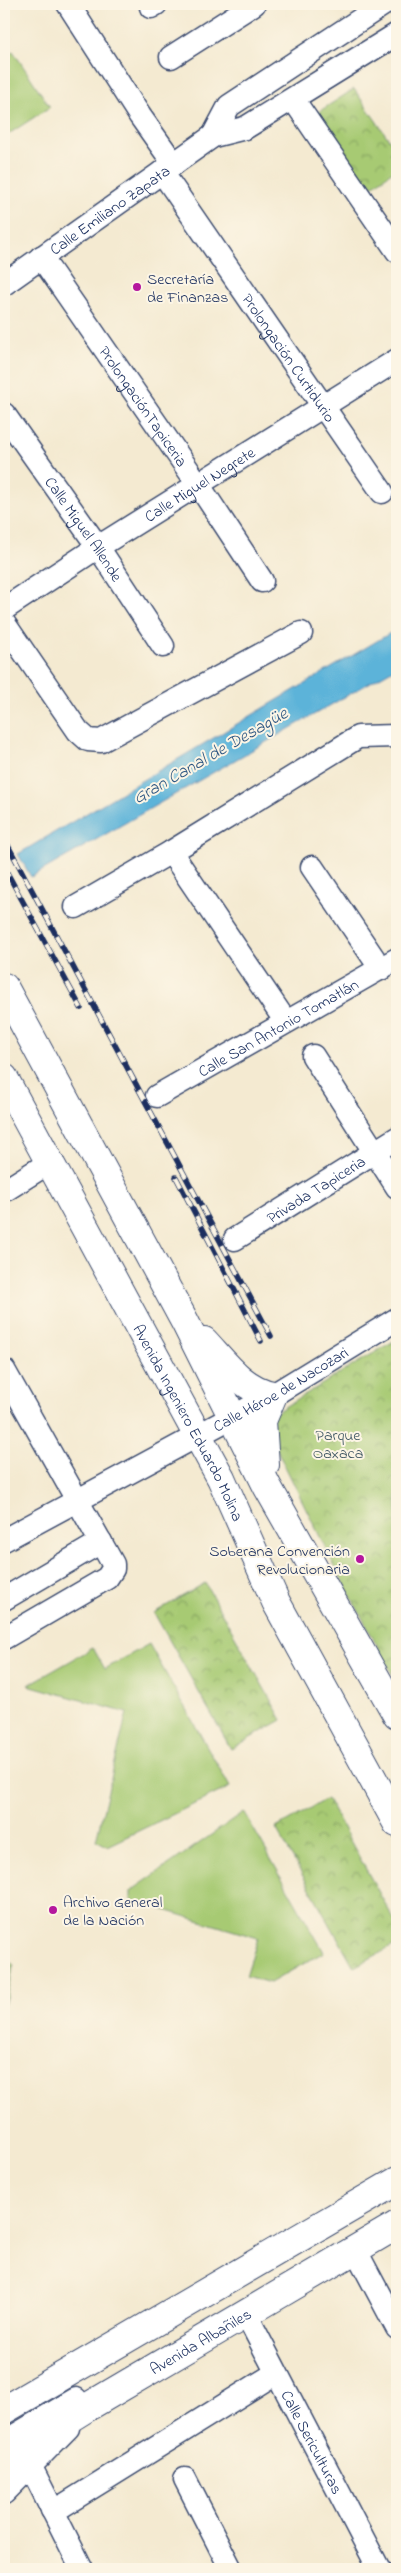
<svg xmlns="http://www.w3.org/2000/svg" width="401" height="2573" font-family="'Indie Flower',sans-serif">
<defs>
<pattern id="park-crowns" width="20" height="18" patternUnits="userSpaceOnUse" patternTransform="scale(1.25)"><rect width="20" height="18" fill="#a7ca73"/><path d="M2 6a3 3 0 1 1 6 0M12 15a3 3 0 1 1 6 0" fill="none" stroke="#87a462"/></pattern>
</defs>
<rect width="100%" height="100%" fill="#fcf5e5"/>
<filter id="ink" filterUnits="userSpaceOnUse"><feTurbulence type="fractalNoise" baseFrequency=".02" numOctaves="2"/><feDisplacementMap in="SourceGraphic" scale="10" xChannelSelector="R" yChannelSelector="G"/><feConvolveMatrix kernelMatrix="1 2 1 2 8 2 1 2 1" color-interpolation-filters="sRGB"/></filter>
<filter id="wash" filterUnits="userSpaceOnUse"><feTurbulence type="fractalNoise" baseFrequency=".0096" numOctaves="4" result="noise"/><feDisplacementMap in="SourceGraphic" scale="20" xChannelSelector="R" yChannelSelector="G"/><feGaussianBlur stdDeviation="1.12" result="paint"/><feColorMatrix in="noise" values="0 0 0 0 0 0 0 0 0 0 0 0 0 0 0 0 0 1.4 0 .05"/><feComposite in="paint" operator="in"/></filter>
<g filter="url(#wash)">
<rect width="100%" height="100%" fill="#f4ead1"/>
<g fill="#a7ca73" stroke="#617c68">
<path d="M13,51L50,107L4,137V57Z"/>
<path d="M149,1644L230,1787L107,1846L96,1840L127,1713L28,1685L93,1648L105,1669Z"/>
<path d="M244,1812L324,1952L270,1983L246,1976L258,1938L131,1900V1891Z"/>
<path d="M4,1958L14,1965L4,2006Z"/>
</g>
<g fill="url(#park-crowns)" stroke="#617c68">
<path d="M354,89L397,151V168L366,191L312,116Z"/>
<path d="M397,1339V1683L333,1563L276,1448L272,1418L276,1412Z"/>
<path d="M205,1583L282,1720L231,1749L154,1613Z"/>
<path d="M327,1799L397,1925V1944L354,1967L276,1828Z"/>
</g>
<path fill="#5cb3d9" stroke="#3c719c" d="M397,629V667L31,877L18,854Z"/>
</g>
<g filter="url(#ink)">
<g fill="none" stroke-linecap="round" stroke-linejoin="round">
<defs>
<g id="minor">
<path d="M68,4L140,116L174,164"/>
<path d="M151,7L156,4"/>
<path d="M171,57L254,4"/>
<path d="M293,99L397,251"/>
<path d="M213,136L229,106L384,4"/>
<path id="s1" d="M162,172L382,492"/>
<path id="s2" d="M41,257L198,484L262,581"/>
<path id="s3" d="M4,284L213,136L245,128L397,34"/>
<path id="s4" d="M4,414L98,547L163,646"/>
<path id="s5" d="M4,609L98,547L397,360"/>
<path d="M4,623L78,731L88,740L101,741L301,633"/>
<path d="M312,867L381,969"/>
<path d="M76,907L171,852"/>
<path d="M286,1022L171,852L358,737L397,736"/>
<path d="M313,1056L397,1187"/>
<path id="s6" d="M157,1096L397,959"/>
<path d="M4,1191L50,1162"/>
<path id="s7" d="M235,1239L397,1138"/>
<path d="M4,1370L113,1564V1569L107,1578L4,1638"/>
<path id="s8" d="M4,1540L273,1395L397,1319"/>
<path d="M4,1599L101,1542"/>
<path d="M355,2249L397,2328"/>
<path id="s9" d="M246,2314L379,2569"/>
<path d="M4,2442L76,2399"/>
<path d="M30,2465L82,2569"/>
<path d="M185,2479L231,2569"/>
<path d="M4,2493L68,2428"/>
<path d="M52,2510L64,2505L276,2373"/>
</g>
<g id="major">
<path d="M4,987L185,1322L267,1486L397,1715"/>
<path id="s10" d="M4,1078L198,1436L221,1478L276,1602L397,1823"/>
<path d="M204,1341C224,1362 243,1390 273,1395L262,1421L265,1465"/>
<path d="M4,2410L397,2181"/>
<path id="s11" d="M4,2459L91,2405L397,2225"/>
</g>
</defs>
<use href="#minor" stroke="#3c4b6f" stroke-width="25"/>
<use href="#major" stroke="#3c4b6f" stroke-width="30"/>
<use href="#minor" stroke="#fff" stroke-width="22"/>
<use href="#major" stroke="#fff" stroke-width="28"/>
<defs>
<g id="rail">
<path d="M4,838L271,1336"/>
<path d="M4,867L81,1008"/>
<path d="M176,1177L261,1341"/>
</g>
</defs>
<use href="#rail" stroke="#1b2f5e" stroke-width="5.5"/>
<use href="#rail" stroke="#fcf5e5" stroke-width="4" stroke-dasharray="11" stroke-linecap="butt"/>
</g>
</g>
<g fill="#b5179e" stroke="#fcf5e5" stroke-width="2">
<circle cx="137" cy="287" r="5"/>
<circle cx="360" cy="1559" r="5"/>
<circle cx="53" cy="1910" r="5"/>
</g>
<g text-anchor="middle" stroke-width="4" stroke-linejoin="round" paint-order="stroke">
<g font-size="16" fill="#1b2f5e" stroke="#fcf5e5">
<text dy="6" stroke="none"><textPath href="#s3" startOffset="129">Calle Emiliano Zapata</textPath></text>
<text dy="6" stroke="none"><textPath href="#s1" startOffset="225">Prolongación Curtidurio</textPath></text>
<text dy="6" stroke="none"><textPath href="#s2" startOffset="181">ProlongaciónTapiceria</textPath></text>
<text dy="6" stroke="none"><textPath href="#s5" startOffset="232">Calle Miguel Negrete</textPath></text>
<text dy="6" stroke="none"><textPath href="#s4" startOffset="140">Calle Miguel Allende</textPath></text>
<text dy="6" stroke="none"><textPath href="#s6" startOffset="139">Calle San Antonio Tomatlán</textPath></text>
<text dy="6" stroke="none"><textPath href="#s7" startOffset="95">Privada Tapiceria</textPath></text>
<text dy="6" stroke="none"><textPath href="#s8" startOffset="315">Calle Héroe de Nacozari</textPath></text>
<text dy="6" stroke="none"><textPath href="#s10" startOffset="391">Avenida Ingeniero Eduardo Molina</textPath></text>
<text dy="6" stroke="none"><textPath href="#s11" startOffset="229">Avenida Albañiles</textPath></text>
<text dy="6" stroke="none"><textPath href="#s9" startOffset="144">Calle Sericulturas</textPath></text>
</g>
<g font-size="16" fill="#1b2f5e" stroke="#fcf5e5" text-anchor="start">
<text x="147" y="284">Secretaría<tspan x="147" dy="18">de Finanzas</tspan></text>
<text x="350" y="1556" text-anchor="end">Soberana Convención<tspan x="350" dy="18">Revolucionaria</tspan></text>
<text x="63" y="1907">Archivo General<tspan x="63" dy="18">de la Nación</tspan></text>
</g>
<g font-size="16" fill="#3e5663" stroke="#fcf5e5">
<text x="338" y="1440">Parque<tspan x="338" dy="18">Oaxaca</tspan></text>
</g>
<g font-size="18" font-style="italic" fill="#2e5783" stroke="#fcf5e5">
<text transform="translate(210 755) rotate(-30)" y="6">Gran Canal de Desagüe</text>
</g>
</g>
<rect width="401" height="2573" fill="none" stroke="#fcf5e5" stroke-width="20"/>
</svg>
